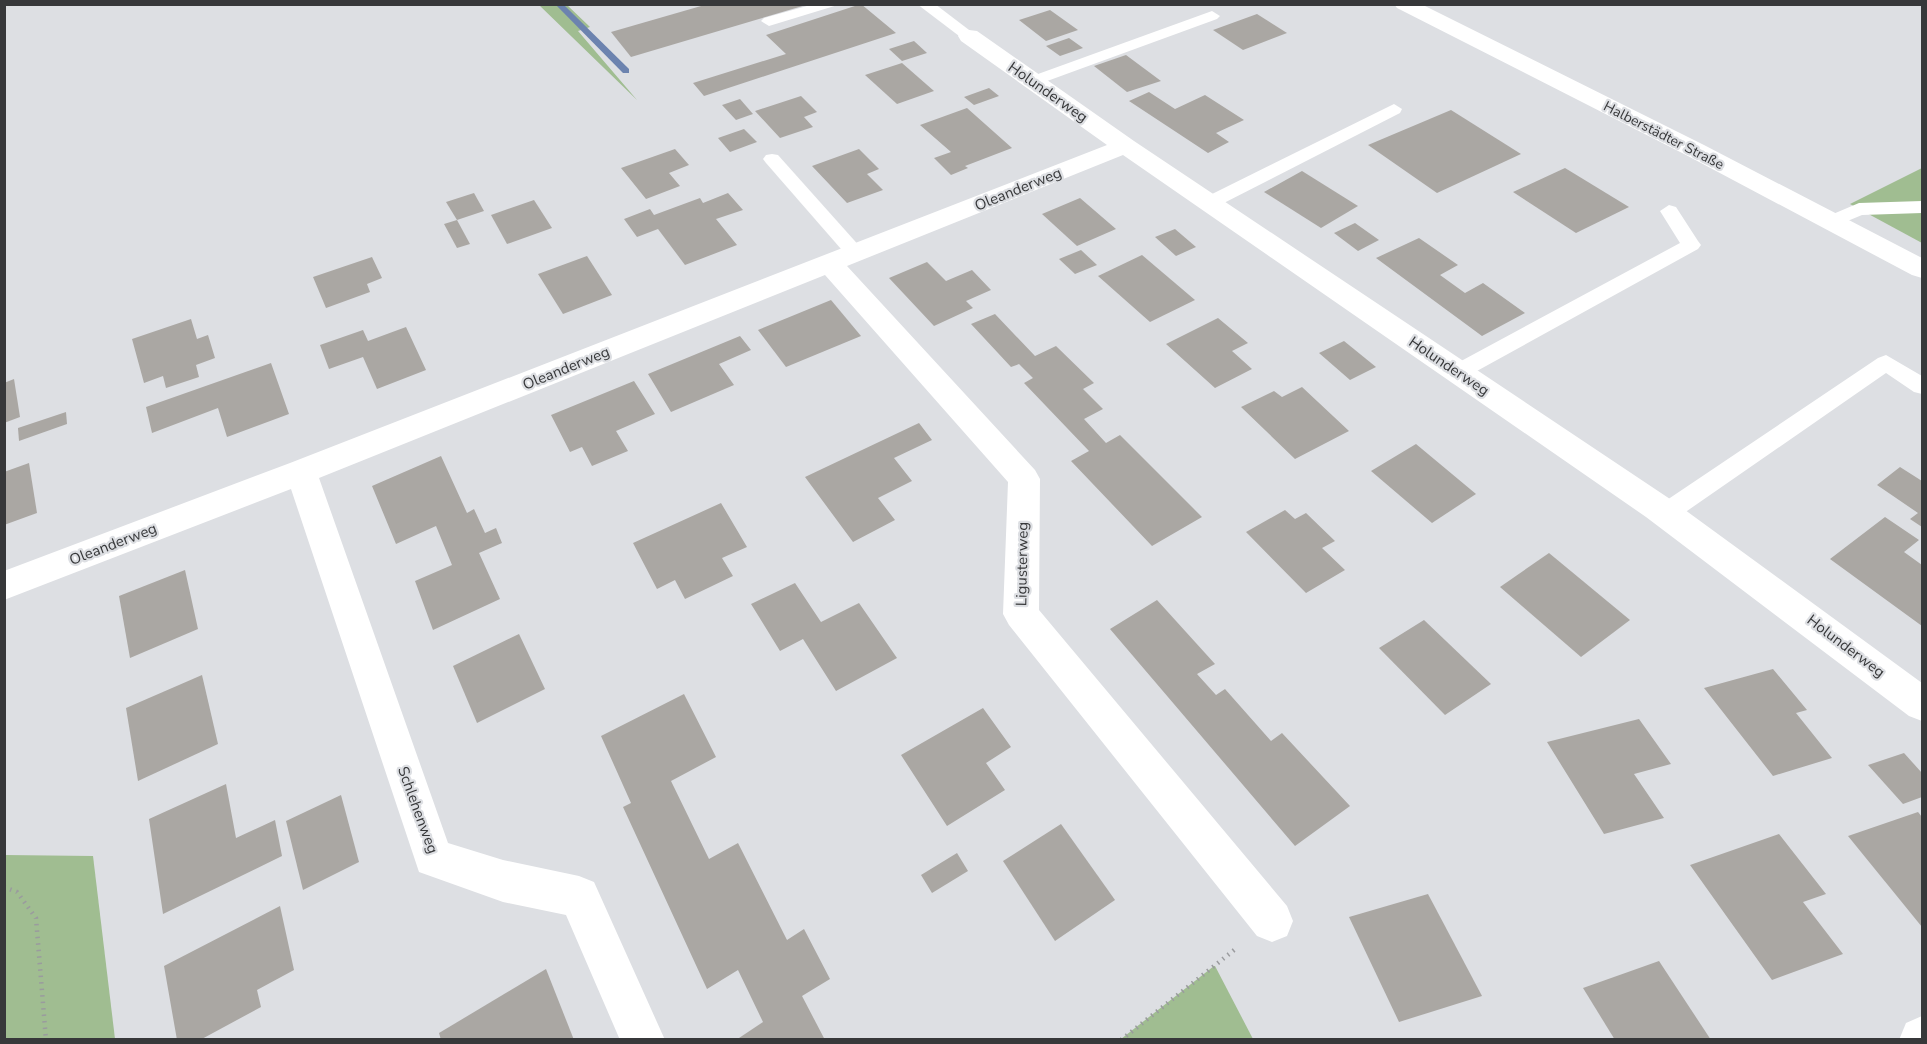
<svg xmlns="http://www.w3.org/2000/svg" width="1927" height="1044" font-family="'Nunito Sans',sans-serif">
<rect width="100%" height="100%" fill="#dddfe3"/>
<g fill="#a0bd91">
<path d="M539,5H567L590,27L578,31L637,100Z"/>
<path d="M1922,168V243L1850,204Z"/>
<path d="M5,855L93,856L115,1039H5Z"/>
<path d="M1215,966L1253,1039H1121L1214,966Z"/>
</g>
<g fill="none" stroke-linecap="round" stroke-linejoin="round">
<path fill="#6c83af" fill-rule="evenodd" d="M555,4H563L629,69V73H623Z"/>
</g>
<g fill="#aaa7a3">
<path d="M708,4L806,5L631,57L611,32Z"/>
<path d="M861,4L896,33L704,96L693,83L786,54L766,35Z"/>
<path d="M1050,10L1078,30L1046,41L1019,20Z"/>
<path d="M1257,14L1287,33L1243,50L1213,30Z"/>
<path d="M1069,38L1083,48L1060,56L1046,46Z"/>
<path d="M914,41L927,53L902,61L889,49Z"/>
<path d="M1126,55L1161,81L1127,92L1094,66Z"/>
<path d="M902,63L934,91L897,104L865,75Z"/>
<path d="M989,88L999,96L974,105L964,97Z"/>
<path d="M1149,92L1175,109L1205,95L1244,120L1216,133L1229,142L1208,153L1129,101Z"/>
<path d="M801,96L817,112L804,117L813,127L780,138L755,111Z"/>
<path d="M740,99L753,114L736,120L722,105Z"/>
<path d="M967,108L1012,148L965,166L968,168L951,175L934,158L951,152L920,125Z"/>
<path d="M1451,110L1521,154L1437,193L1368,145Z"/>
<path d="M744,129L757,142L730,152L718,138Z"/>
<path d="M675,149L689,165L669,173L680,186L646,199L621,168Z"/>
<path d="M859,149L879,169L867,174L883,190L847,203L812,166Z"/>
<path d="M1565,168L1629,207L1576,233L1513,192Z"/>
<path d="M1302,171L1358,206L1321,228L1264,192Z"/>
<path d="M474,193L484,211L457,220L446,202Z"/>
<path d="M728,193L743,210L716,219L737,245L685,265L658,229L637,237L624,219L650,209L654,215L700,198L703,203Z"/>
<path d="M1080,198L1116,229L1077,246L1042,214Z"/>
<path d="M534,200L552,228L507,244L491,215Z"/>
<path d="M457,220L470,244L457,248L444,224Z"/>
<path d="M1355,223L1379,240L1358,251L1334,233Z"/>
<path d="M1175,229L1196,247L1176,256L1155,237Z"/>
<path d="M1419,238L1458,265L1440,275L1465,293L1483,283L1525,313L1482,336L1376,258Z"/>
<path d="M1081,250L1097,265L1075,274L1059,259Z"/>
<path d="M1142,255L1195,300L1150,322L1098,276Z"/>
<path d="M587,256L612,295L563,314L538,274Z"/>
<path d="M372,257L382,278L367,284L370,292L326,308L313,277Z"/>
<path d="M927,262L946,281L972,270L991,290L966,301L973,308L934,326L889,278Z"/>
<path d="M831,300L861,336L786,367L758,330Z"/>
<path d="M995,314L1035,356L1056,346L1094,383L1083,389L1103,409L1084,419L1106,443L1120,435L1202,517L1152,546L1071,461L1089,451L1024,383L1033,378L1019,364L1011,367L971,324Z"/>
<path d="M1218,318L1248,343L1232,351L1252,369L1215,388L1166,344Z"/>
<path d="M191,319L197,339L208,335L215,358L196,365L199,377L166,388L163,376L144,383L132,339Z"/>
<path d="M406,327L426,370L377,389L363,357L329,369L320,345L363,330L368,341Z"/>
<path d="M740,336L751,350L719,364L734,385L671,412L648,374Z"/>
<path d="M1344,341L1376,367L1350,380L1319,353Z"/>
<path d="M271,363L289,414L227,437L218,408L152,433L146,407Z"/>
<path d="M14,379L20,417L4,423V383Z"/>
<path d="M634,381L655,414L616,431L628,451L592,466L582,447L570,452L551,415Z"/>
<path d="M1302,387L1349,431L1295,459L1241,407L1274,391L1282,397Z"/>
<path d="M66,412L67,424L19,441L18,428Z"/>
<path d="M919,423L932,440L894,458L912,481L878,498L895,520L853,542L805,477Z"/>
<path d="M1416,444L1476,494L1432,523L1371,471Z"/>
<path d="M441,456L467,513L474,509L485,533L496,528L502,543L479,553L500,599L433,630L415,581L452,565L436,526L396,544L372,486Z"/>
<path d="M29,463L37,513L4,525V472Z"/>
<path d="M1900,467L1922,481V527L1910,519L1918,513L1877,485Z"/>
<path d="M721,503L747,547L722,558L733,576L685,599L675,580L657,589L633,543Z"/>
<path d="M1285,510L1295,519L1306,513L1335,541L1322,548L1345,570L1306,593L1246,532Z"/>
<path d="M1885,517L1919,540L1904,552L1922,565V626L1830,559Z"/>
<path d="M1549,553L1630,620L1581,657L1500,587Z"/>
<path d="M185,570L198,629L130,658L119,596Z"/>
<path d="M795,583L821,622L859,603L897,658L836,691L803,639L780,651L751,604Z"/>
<path d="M1157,600L1215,664L1197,674L1216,695L1225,689L1271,741L1282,733L1350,806L1295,846L1110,629Z"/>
<path d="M1424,620L1491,684L1445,715L1379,648Z"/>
<path d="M519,634L545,689L477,723L453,666Z"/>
<path d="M1773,669L1807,710L1796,713L1832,758L1773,776L1704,688Z"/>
<path d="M202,675L218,744L138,781L126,708Z"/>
<path d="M684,694L716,757L671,781L709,859L738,843L787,940L804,929L830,979L802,996L825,1040H736L763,1022L738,970L707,989L623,807L631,803L601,736Z"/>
<path d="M983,708L1011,747L986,763L1005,790L947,826L901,755Z"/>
<path d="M1639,719L1671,764L1634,774L1664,818L1604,834L1547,742Z"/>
<path d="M1904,753L1922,773V797L1903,804L1868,765Z"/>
<path d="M226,784L236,838L275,820L282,856L163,914L149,819Z"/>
<path d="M341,795L359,862L303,890L286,821Z"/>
<path d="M1918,812L1922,817V927L1848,836Z"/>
<path d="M1061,824L1115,900L1055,941L1003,861Z"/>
<path d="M1779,834L1826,894L1803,902L1843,954L1772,980L1690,865Z"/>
<path d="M957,853L968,871L932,893L921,875Z"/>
<path d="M1428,894L1482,996L1399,1022L1349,917Z"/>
<path d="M280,906L294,970L257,990L261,1007L200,1040H177L164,966Z"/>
<path d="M1659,961L1711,1040H1615L1583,988Z"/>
<path d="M546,969L574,1040H441L439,1033Z"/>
</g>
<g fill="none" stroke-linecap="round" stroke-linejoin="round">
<g stroke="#9a9b9e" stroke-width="4.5" stroke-dasharray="1.5 5" stroke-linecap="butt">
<path d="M4,887L17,892L36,918L46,1040"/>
<path d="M1121,1040L1238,947"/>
</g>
<g fill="#fff" fill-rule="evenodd">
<path d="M814,4H841L769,26L761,21L764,18Z"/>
<path d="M917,4H935L977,36L975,39H963Z"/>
<path d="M1212,11L1220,16L1217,19L1039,84L1033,86L1025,81L1027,78Z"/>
<path d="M1394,104L1402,109L1400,113L1216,207H1202L1200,203L1202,199Z"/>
<path d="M772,154L778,155L862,249L865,253L862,257H848L766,163L763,159L766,155Z"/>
<path d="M1922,201V213L1862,215L1833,227L1824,221L1826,217L1859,203Z"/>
<path d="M1669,205L1676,207L1698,241L1701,245L1698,249L1466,377L1458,380L1450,377L1447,372L1450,367L1680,243L1660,211Z"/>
<path d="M1886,355L1922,376V394L1914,392L1886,373L1674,520L1666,522L1658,520L1654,513L1658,506L1878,358Z"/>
</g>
<g fill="#fff" fill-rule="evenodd">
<path d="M969,30L977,31L1134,141L1670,499L1922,683V721L1909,716L1646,517L1123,155L847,266L1035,470L1040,479L1039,610L1287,906L1293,921L1287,936L1272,942L1257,936L1009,625L1003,614L1008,482L825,275L319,478L448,843L503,860L579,876L594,882L665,1040H620L566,915L503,902L419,872L291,489L4,600V571L290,463L1107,145L961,41L958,36L961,31Z"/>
<path d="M1922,1016V1040H1899L1906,1023Z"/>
</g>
<path fill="#fff" fill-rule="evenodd" d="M1394,4H1421L1704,145L1922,258V278L1912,275L1686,155L1397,8Z"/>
</g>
<g text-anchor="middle" stroke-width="4.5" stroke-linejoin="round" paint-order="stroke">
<g font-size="14" fill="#37383a" stroke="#dddfe3">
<text transform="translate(1664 135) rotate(27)" y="5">Halberstädter Straße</text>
</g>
<g font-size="15" fill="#37383a" stroke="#dddfe3">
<text transform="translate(1048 92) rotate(35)" y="5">Holunderweg</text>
<text transform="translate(1018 189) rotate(-22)" y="5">Oleanderweg</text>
<text transform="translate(1449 366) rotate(34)" y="5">Holunderweg</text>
<text transform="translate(566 368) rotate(-22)" y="5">Oleanderweg</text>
<text transform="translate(113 544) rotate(-21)" y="5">Oleanderweg</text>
<text transform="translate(1022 564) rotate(-89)" y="5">Ligusterweg</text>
<text transform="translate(1846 646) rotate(37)" y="5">Holunderweg</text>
<text transform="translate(418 810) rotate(70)" y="5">Schlehenweg</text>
</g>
</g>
<rect width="1927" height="1044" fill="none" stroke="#37383a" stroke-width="12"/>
</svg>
